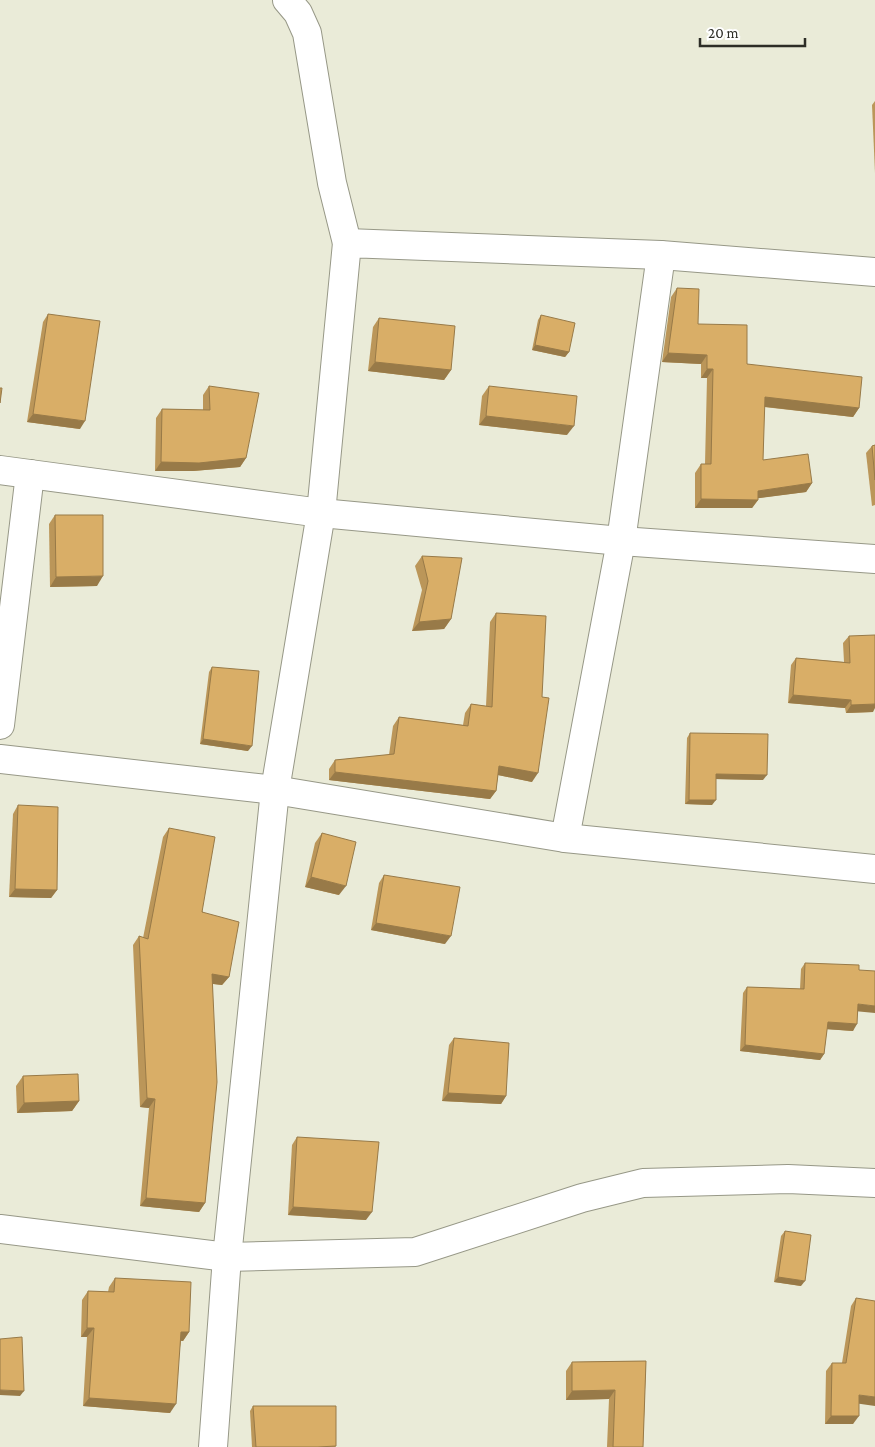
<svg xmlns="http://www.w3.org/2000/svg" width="875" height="1447" font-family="'Crimson Pro',serif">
<rect width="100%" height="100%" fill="#eaebd8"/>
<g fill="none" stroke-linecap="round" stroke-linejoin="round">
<defs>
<g id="minor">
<path d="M287,0L298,13L307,33L332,183L347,243"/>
<path d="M0,470L321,513L621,541L875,559"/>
<path d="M0,725L30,474"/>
<path d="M0,759L275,790L565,838L875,869"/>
<path d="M565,838L621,541L661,255"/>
<path d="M0,1229L227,1257L415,1252L582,1198L643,1183L788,1179L875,1183"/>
<path d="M213,1447L227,1257L275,790L321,513L347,243L661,255L875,272"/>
</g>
</defs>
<use href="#minor" stroke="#979887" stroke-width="30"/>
<use href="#minor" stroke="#fff" stroke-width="28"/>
</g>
<g fill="#bb9659">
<path d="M875,101V173L872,105Z"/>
<path d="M677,288L698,324L747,364L859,408L853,417L764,407L763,460L812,483L806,492L758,498V500L752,508H695V473L701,464H705L707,378H701V364L662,362L671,297Z"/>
<path d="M48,314L80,429L27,422L43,322Z"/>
<path d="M541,315L569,352L565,357L532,350L538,320Z"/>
<path d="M379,318L451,370L444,380L368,371L373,327Z"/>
<path d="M209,386L246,458L240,467L193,471H155L156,418L162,409L203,410V395Z"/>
<path d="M489,386L567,435L479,425L482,396Z"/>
<path d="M875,445V505L872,506L866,453L872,446Z"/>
<path d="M55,515L97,586L50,587L49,524Z"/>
<path d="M422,556L451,619L444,629L412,631L422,590L415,566Z"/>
<path d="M496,613L532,782L498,775L496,791L490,799L329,780V769L335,760L389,755L393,726L399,717L463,725L465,713L471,704L486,706L490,622Z"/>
<path d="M849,636L873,712L846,713L845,708L788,703L791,665L796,658L844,662L843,643Z"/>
<path d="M212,667L248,751L200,744L209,672Z"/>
<path d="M690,733L763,780L716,779L712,805L685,804L687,738Z"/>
<path d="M18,805L57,890L51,898L9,897L13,814Z"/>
<path d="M169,828L229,977L222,985L213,984L205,1203L199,1212L140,1206L149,1108L140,1107L133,945L139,936L143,938L163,837Z"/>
<path d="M322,833L339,895L305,887L315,843Z"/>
<path d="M384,875L445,944L371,930L379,883Z"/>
<path d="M805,963L858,1011L853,1031L827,1029L824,1054L820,1060L740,1051L743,993L747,987L800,989L801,969Z"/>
<path d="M454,1038L506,1096L501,1104L442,1101L449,1045Z"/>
<path d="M23,1076L79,1101L72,1111L17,1113L16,1086Z"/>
<path d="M297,1137L366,1220L288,1215L292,1145Z"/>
<path d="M785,1231L801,1286L774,1282L781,1236Z"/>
<path d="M115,1278L189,1332L183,1341H181L170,1413L83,1406L87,1337H81L82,1300L88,1291L108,1292L109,1287Z"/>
<path d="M856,1298L859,1403L853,1424H825L826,1371L832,1363H842L851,1306Z"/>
<path d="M646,1361L643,1447H607L609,1399L566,1400V1371L572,1362Z"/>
<path d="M253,1406L336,1446L335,1447H252L250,1411Z"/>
</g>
<g fill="#987a48">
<path d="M535,345L569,352L565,357L532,350Z"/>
<path d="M668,353L707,355L701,364L662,362Z"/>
<path d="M375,362L451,370L444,380L368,371Z"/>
<path d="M707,369H713L707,378H701Z"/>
<path d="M765,397L859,408L853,417L758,406Z"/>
<path d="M33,414L85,421L80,429L27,422Z"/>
<path d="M486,416L574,426L567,435L479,425Z"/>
<path d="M246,458L240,467L193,471H155L161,462Z"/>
<path d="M812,483L806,492L752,499L758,491Z"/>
<path d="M701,499L758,500L752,508H695Z"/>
<path d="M103,576L97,586L50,587L56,577Z"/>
<path d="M451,619L444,629L412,631L419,622Z"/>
<path d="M793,695L851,700L845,708L788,703Z"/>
<path d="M875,704V708L873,712L846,713L851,705Z"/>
<path d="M203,739L252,746L248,751L200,744Z"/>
<path d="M499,766L538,773L532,782L493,774Z"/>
<path d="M335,772L496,791L490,799L329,780Z"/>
<path d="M716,774L767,775L763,780L713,779Z"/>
<path d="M689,800H716L712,805L685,804Z"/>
<path d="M311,877L346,886L339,895L305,887Z"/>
<path d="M15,889L57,890L51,898L9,897Z"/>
<path d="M376,923L451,936L445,944L371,930Z"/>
<path d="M212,974L229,977L222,985L206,983Z"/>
<path d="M858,1004L875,1006V1013L854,1011Z"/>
<path d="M828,1022L857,1024L853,1031L824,1029Z"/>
<path d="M745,1045L824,1054L820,1060L740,1051Z"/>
<path d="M448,1093L506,1096L501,1104L442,1101Z"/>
<path d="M147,1098L155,1099L149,1108L140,1107Z"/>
<path d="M79,1101L72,1111L17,1113L24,1103Z"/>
<path d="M146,1198L205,1203L199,1212L140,1206Z"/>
<path d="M293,1207L372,1212L366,1220L288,1215Z"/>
<path d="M778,1277L805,1281L801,1286L774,1282Z"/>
<path d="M87,1328H94L87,1337H81Z"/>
<path d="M181,1332H189L183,1341L175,1340Z"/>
<path d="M0,1390L24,1391L20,1396L0,1395Z"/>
<path d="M615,1390L609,1399L566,1400L572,1391Z"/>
<path d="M859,1395L875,1397V1406L854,1403Z"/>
<path d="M89,1398L176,1404L170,1413L83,1406Z"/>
<path d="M831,1416H859L853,1424H825Z"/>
</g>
<g fill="#d9ae67" stroke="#987a48">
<path d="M677,288L699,289L698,324L747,325V364L862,377L859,408L765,397L763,460L808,454L812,483L758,491V500L701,499V464H711L713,369H707V355L668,353Z"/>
<path d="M48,314L100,321L85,421L33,414Z"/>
<path d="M541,315L575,323L569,352L535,345Z"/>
<path d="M379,318L455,326L451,370L375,362Z"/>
<path d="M209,386L259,393L246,458L199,463L161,462L162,409L210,410Z"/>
<path d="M489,386L577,396L574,426L486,416Z"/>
<path d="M0,388H2L0,403Z"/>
<path d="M875,445V480L872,446Z"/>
<path d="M55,515H103V576L56,577Z"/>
<path d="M422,556L462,558L451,619L419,622L428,581Z"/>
<path d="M496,613L546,616L542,697L549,698L538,773L499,766L496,791L335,772V760L394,754L399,717L468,726L471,704L492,707Z"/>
<path d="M875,635V704L851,705V700L793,695L796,658L850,663L849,636Z"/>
<path d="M212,667L259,671L252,746L203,739Z"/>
<path d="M690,733L768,734L767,775L716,774V800H689Z"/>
<path d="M18,805L58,807L57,890L15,889Z"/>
<path d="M169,828L215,837L202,912L239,922L229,977L212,974L217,1082L205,1203L146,1198L155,1099L147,1098L139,936L148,939Z"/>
<path d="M322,833L356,842L346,886L311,877Z"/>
<path d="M384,875L460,887L451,936L376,923Z"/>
<path d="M805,963L859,965V970L875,971V1006L858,1004L857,1024L828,1022L824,1054L745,1045L747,987L804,989Z"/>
<path d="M454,1038L509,1043L506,1096L448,1093Z"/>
<path d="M78,1074L79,1101L24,1103L23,1076Z"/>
<path d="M297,1137L379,1142L372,1212L293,1207Z"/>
<path d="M785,1231L811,1235L805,1281L778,1277Z"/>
<path d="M115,1278L191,1282L189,1332H181L176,1404L89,1398L94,1328H87L88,1291L114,1292Z"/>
<path d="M856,1298L875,1301V1397L859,1395V1416H831L832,1363H846Z"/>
<path d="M22,1337L24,1391L0,1390V1339Z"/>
<path d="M646,1361L643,1447H613L615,1390L572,1391V1362Z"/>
<path d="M253,1406H336V1446L318,1447H256Z"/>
</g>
<path d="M700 38v8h105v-8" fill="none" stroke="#2d2d26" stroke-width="2.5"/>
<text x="708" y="38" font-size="15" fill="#2d2d26" stroke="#ffffff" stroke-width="4" paint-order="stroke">20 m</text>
</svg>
